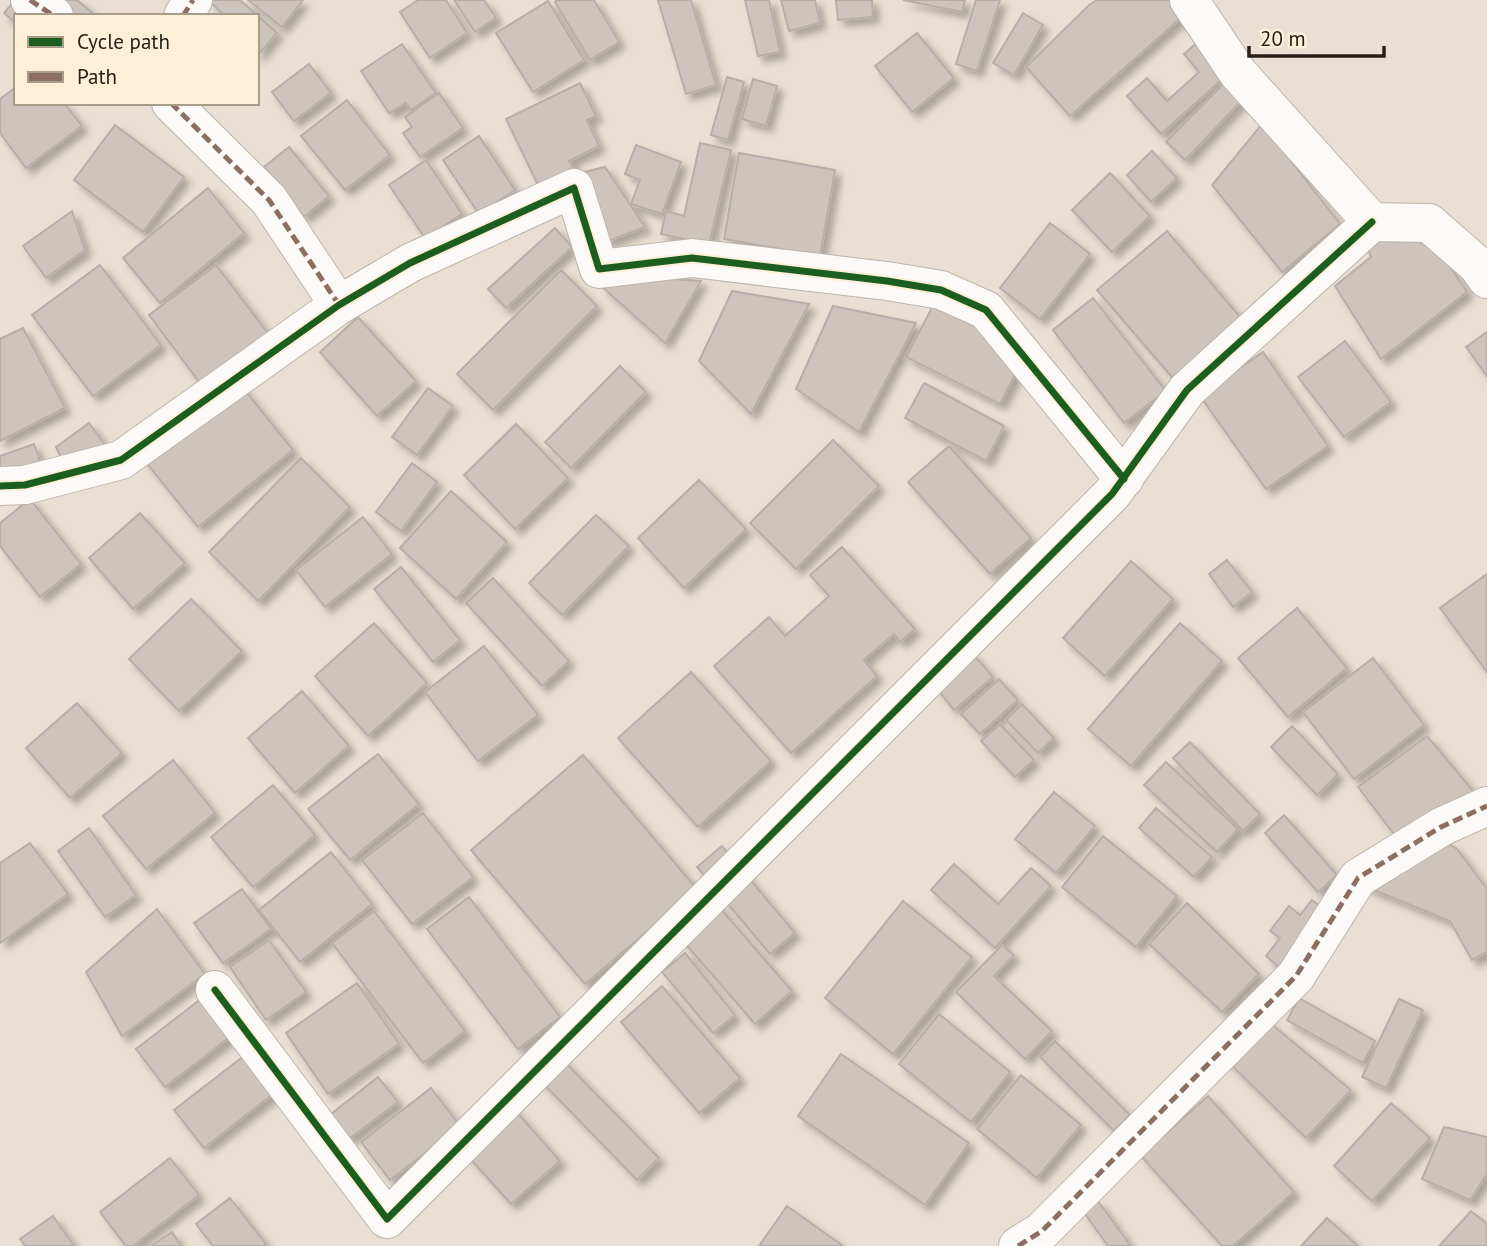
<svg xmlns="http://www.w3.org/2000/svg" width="1487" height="1246" font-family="'PT Sans',sans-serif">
<defs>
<filter id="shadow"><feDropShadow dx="6" dy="6" stdDeviation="3.5" flood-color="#0004"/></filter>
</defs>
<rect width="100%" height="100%" fill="#e9e0d3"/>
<g fill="#cec4be" stroke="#b8aea8" stroke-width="2" filter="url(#shadow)">
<path d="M15,0H77L96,16H16V23L4,13Z"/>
<path d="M210,0H240L277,33L257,56V16H225L209,1Z"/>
<path d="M248,0H303L282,27Z"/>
<path d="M418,0H446L467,33L430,58L400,12Z"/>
<path d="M454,0H484L496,18L475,32Z"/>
<path d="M557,0H594L619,42L590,60L555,2Z"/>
<path d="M658,0H691L716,85L686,94Z"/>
<path d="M745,0H769L780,52L758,56Z"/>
<path d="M781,0H815L820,23L789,31Z"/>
<path d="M836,0H872L873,17L838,20Z"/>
<path d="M903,0H965L962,12Z"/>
<path d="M976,0H1000L977,71L956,64Z"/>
<path d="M1097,0H1184L1191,9L1070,116L1026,67L1088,6Z"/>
<path d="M548,1L584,60L533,92L496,33Z"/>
<path d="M1023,13L1043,25L1014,75L993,63Z"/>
<path d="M917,33L954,78L912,112L875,66Z"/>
<path d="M1199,41L1228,74L1161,134L1127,96L1147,78L1167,101L1199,72L1184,54Z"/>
<path d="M402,44L436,93L411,110L406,103L389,113L361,71Z"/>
<path d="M309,64L331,93L294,121L272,92Z"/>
<path d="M727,77L744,82L728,140L711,135Z"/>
<path d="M1230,77L1248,94L1185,160L1166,142Z"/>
<path d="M753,79L777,86L766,126L742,119Z"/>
<path d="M580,83L596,116L587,120L599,146L569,161L573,168L538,185L506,119Z"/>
<path d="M16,87V103H64L82,126L26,168L0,133V99Z"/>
<path d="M439,93L463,128L420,157L403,133L412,127L405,117Z"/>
<path d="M347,100L390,155L345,190L301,136Z"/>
<path d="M1262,124L1340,224L1282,272L1212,185Z"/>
<path d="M115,125L184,177L143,232L74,180Z"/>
<path d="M479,136L515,190L479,214L443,160Z"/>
<path d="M700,143L731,150L709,245L661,234L666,211L684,216Z"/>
<path d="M636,145L681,162L662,214L631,204L640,180L625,174Z"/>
<path d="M289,147L329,196L304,217L264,167Z"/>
<path d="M1152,151L1177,178L1151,202L1127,175Z"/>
<path d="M739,153L835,170L820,256L724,239Z"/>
<path d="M426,160L462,214L425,238L389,185Z"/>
<path d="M605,167L645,227L606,242L580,173Z"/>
<path d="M1110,173L1150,216L1112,252L1072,210Z"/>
<path d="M208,188L244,233L160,303L123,258Z"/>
<path d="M72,211L85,250L46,278L23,246Z"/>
<path d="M1050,223L1090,254L1040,319L1000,288Z"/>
<path d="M555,228L572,247L506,308L488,289Z"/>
<path d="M1397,230L1441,253L1467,292L1381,359L1335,286L1371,257L1366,243Z"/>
<path d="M1167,231L1246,324L1177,383L1097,290Z"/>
<path d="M100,265L161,345L93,396L32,315Z"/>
<path d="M216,265L277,345L209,395L149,315Z"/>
<path d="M561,270L597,306L493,410L457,374Z"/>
<path d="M634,276L701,281L665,343L602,287Z"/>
<path d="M732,291L809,304L751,414L699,361Z"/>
<path d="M1093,298L1166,391L1124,423L1053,330Z"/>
<path d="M935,302L1028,350L1000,404L906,357Z"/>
<path d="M833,306L916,323L859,432L796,389Z"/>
<path d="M358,317L416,381L377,416L320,352Z"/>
<path d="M23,328L65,408L0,441V339Z"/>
<path d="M1487,332V376L1466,347Z"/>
<path d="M1345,341L1391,402L1344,437L1298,377Z"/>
<path d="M1263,352L1328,446L1266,489L1200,396Z"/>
<path d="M620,366L646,392L571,468L545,442Z"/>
<path d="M239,383L293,450L198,527L144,460Z"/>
<path d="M924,383L1004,426L986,461L905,418Z"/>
<path d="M428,388L453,406L417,455L392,437Z"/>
<path d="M89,423L111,453L65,466L56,447Z"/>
<path d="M516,424L568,478L515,529L464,475Z"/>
<path d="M833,440L879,486L796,569L750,523Z"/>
<path d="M34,444L42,467L5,480L0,465V456Z"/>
<path d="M949,446L1031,538L990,574L908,482Z"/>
<path d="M301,458L350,507L258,601L209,552Z"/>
<path d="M412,463L437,482L401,531L376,512Z"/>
<path d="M699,480L746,529L684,588L638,538Z"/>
<path d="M451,491L507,542L456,599L400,548Z"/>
<path d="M30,499L81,564L40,597L0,546V523Z"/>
<path d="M140,513L185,563L133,609L89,558Z"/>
<path d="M596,515L629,546L562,615L529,583Z"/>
<path d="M363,517L392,554L325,607L296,570Z"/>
<path d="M842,547L915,629L900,642L894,634L864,660L877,676L791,753L714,666L769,617L785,636L829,596L810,575Z"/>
<path d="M1227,560L1252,592L1233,607L1209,574Z"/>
<path d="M1131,561L1173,599L1105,676L1063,638Z"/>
<path d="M401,567L460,640L433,662L374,589Z"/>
<path d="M1487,574V672L1440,608Z"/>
<path d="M493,578L569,661L542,686L466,603Z"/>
<path d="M191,599L242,651L179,711L129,659Z"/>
<path d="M1297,608L1347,668L1288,717L1238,658Z"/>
<path d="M374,623L427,683L368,736L315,676Z"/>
<path d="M1180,623L1222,661L1131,766L1088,729Z"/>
<path d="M484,646L538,715L478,761L425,692Z"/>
<path d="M972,653L993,677L954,710L934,685Z"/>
<path d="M1373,658L1424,725L1354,779L1303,712Z"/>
<path d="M691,672L771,761L698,827L618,738Z"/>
<path d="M999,679L1018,700L980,734L961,714Z"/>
<path d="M302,691L349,746L295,793L248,738Z"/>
<path d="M77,703L122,753L70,798L26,748Z"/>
<path d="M1022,704L1054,738L1038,753L1006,720Z"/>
<path d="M1000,724L1034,760L1015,777L981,741Z"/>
<path d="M1292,726L1338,774L1317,795L1271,747Z"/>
<path d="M1427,736L1474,792L1403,846L1358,787Z"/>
<path d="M1190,742L1260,814L1243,831L1173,758Z"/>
<path d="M378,754L419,804L350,860L308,809Z"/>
<path d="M583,755L697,889L585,984L471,850Z"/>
<path d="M173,760L215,813L146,869L103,816Z"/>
<path d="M1166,762L1238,829L1217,852L1144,785Z"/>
<path d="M273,785L315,835L253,887L211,837Z"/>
<path d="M1054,792L1095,826L1056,873L1015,839Z"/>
<path d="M1156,808L1212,857L1194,877L1139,828Z"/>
<path d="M423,813L473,877L412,924L362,860Z"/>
<path d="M1284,815L1337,875L1318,892L1265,833Z"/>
<path d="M89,828L136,895L105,917L58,851Z"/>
<path d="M1103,836L1177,896L1136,947L1062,887Z"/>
<path d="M1436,836L1457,849L1487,889V952L1472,960L1450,921L1364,886Z"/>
<path d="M30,843L68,894L0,943V863Z"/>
<path d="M722,846L795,933L770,954L697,867Z"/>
<path d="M331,852L372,904L300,962L259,910Z"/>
<path d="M954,864L998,904L1031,868L1051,886L995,948L931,890Z"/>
<path d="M242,889L271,929L223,963L194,923Z"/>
<path d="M707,893L792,991L755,1024L670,926Z"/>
<path d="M469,897L560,1017L518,1049L427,929Z"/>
<path d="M1312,900L1326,911L1280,968L1266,956L1280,938L1270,931L1289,906L1300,915Z"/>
<path d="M903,901L972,957L893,1054L825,998Z"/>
<path d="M1187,903L1259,974L1222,1012L1149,944Z"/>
<path d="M157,909L205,974L122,1036L86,972Z"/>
<path d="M374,911L465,1031L423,1063L332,943Z"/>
<path d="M269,940L306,992L266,1020L230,967Z"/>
<path d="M1002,945L1014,955L994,976L1052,1031L1025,1059L956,992Z"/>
<path d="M685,953L735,1015L713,1033L662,972Z"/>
<path d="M357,983L399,1044L328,1094L286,1033Z"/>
<path d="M662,986L740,1078L699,1113L621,1022Z"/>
<path d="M206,995L235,1033L165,1087L136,1049Z"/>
<path d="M1299,998L1375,1041L1363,1063L1287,1020Z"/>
<path d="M1399,999L1423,1010L1386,1088L1362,1077Z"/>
<path d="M1258,1013L1351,1090L1306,1138L1224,1058Z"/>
<path d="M939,1014L1010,1072L971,1122L899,1064Z"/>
<path d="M1055,1041L1130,1115L1114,1131L1040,1057Z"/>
<path d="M556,1053L659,1158L637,1180L534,1074Z"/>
<path d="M841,1054L969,1143L925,1205L798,1116Z"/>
<path d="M244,1056L273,1094L204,1148L174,1110Z"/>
<path d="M1021,1075L1081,1125L1037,1178L977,1129Z"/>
<path d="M378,1077L398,1102L349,1139L331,1114Z"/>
<path d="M431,1088L460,1126L390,1180L361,1142Z"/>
<path d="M1208,1096L1294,1192L1233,1246H1222L1141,1156Z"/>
<path d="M507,1101L560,1161L511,1204L458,1145Z"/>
<path d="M1391,1103L1430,1138L1372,1201L1334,1166Z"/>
<path d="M1444,1127L1487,1137V1174L1470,1200L1422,1179Z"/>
<path d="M170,1158L199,1195L133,1246H126L100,1212Z"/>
<path d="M230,1198L266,1244L263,1246H213L196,1224Z"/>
<path d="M1098,1201L1131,1246H1108L1083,1211Z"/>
<path d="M787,1206L843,1246H759Z"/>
<path d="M1471,1211L1487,1224V1246H1439Z"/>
<path d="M53,1216L74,1246H25L20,1239Z"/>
<path d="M1327,1218L1358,1246H1301Z"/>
<path d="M172,1232L181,1246H151Z"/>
</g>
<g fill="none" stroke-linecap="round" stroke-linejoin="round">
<defs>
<g id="minor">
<path d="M30,0L54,16"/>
<path d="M1189,0L1238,73L1372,222L1429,223L1478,266L1487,279"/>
<path d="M183,16L193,0"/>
<path d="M171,103L269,200L339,305"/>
<path d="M0,486L25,485L121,460L339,305L410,263L574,188L599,269L692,258L887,281L941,290L986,310L1124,479"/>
<path d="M215,990L387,1219L1112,494L1187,390L1372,222"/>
<path d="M1018,1246L1042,1231L1296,976L1358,878L1441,827L1487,806"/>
</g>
</defs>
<use href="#minor" stroke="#bbb5ab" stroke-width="40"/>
<use href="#minor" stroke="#fcfaf8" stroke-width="38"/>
<g stroke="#8d6e63" stroke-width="5" stroke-dasharray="10 5" stroke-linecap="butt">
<path d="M30,0L54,16"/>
<path d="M183,16L193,0"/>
<path d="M171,103L269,200L339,305"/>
<path d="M1018,1246L1042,1231L1296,976L1358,878L1441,827L1487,806"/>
</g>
<defs>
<g id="cycleway">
<path d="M0,486L25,485L121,460L339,305L410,263L574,188L599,269L692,258L887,281L941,290L986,310L1124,479"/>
<path d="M215,990L387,1219L1112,494L1187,390L1372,222"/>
</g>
</defs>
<use href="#cycleway" stroke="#feefd8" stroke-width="11"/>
<use href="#cycleway" stroke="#1b5e20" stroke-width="7"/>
</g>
<rect x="14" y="14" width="245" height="91" fill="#feefd8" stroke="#a89d8b" stroke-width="2"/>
<rect x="28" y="37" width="35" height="10" fill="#1b5e20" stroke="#a89d8b" stroke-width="2"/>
<text x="77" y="49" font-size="21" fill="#262118">Cycle path</text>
<rect x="28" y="72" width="35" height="10" fill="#8d6e63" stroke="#a89d8b" stroke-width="2"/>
<text x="77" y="84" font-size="21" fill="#262118">Path</text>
<path d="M1249 46v10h135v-10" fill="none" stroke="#262118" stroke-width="3.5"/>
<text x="1260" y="46" font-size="21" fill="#262118" stroke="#feefd8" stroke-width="5" paint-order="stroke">20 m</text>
</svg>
